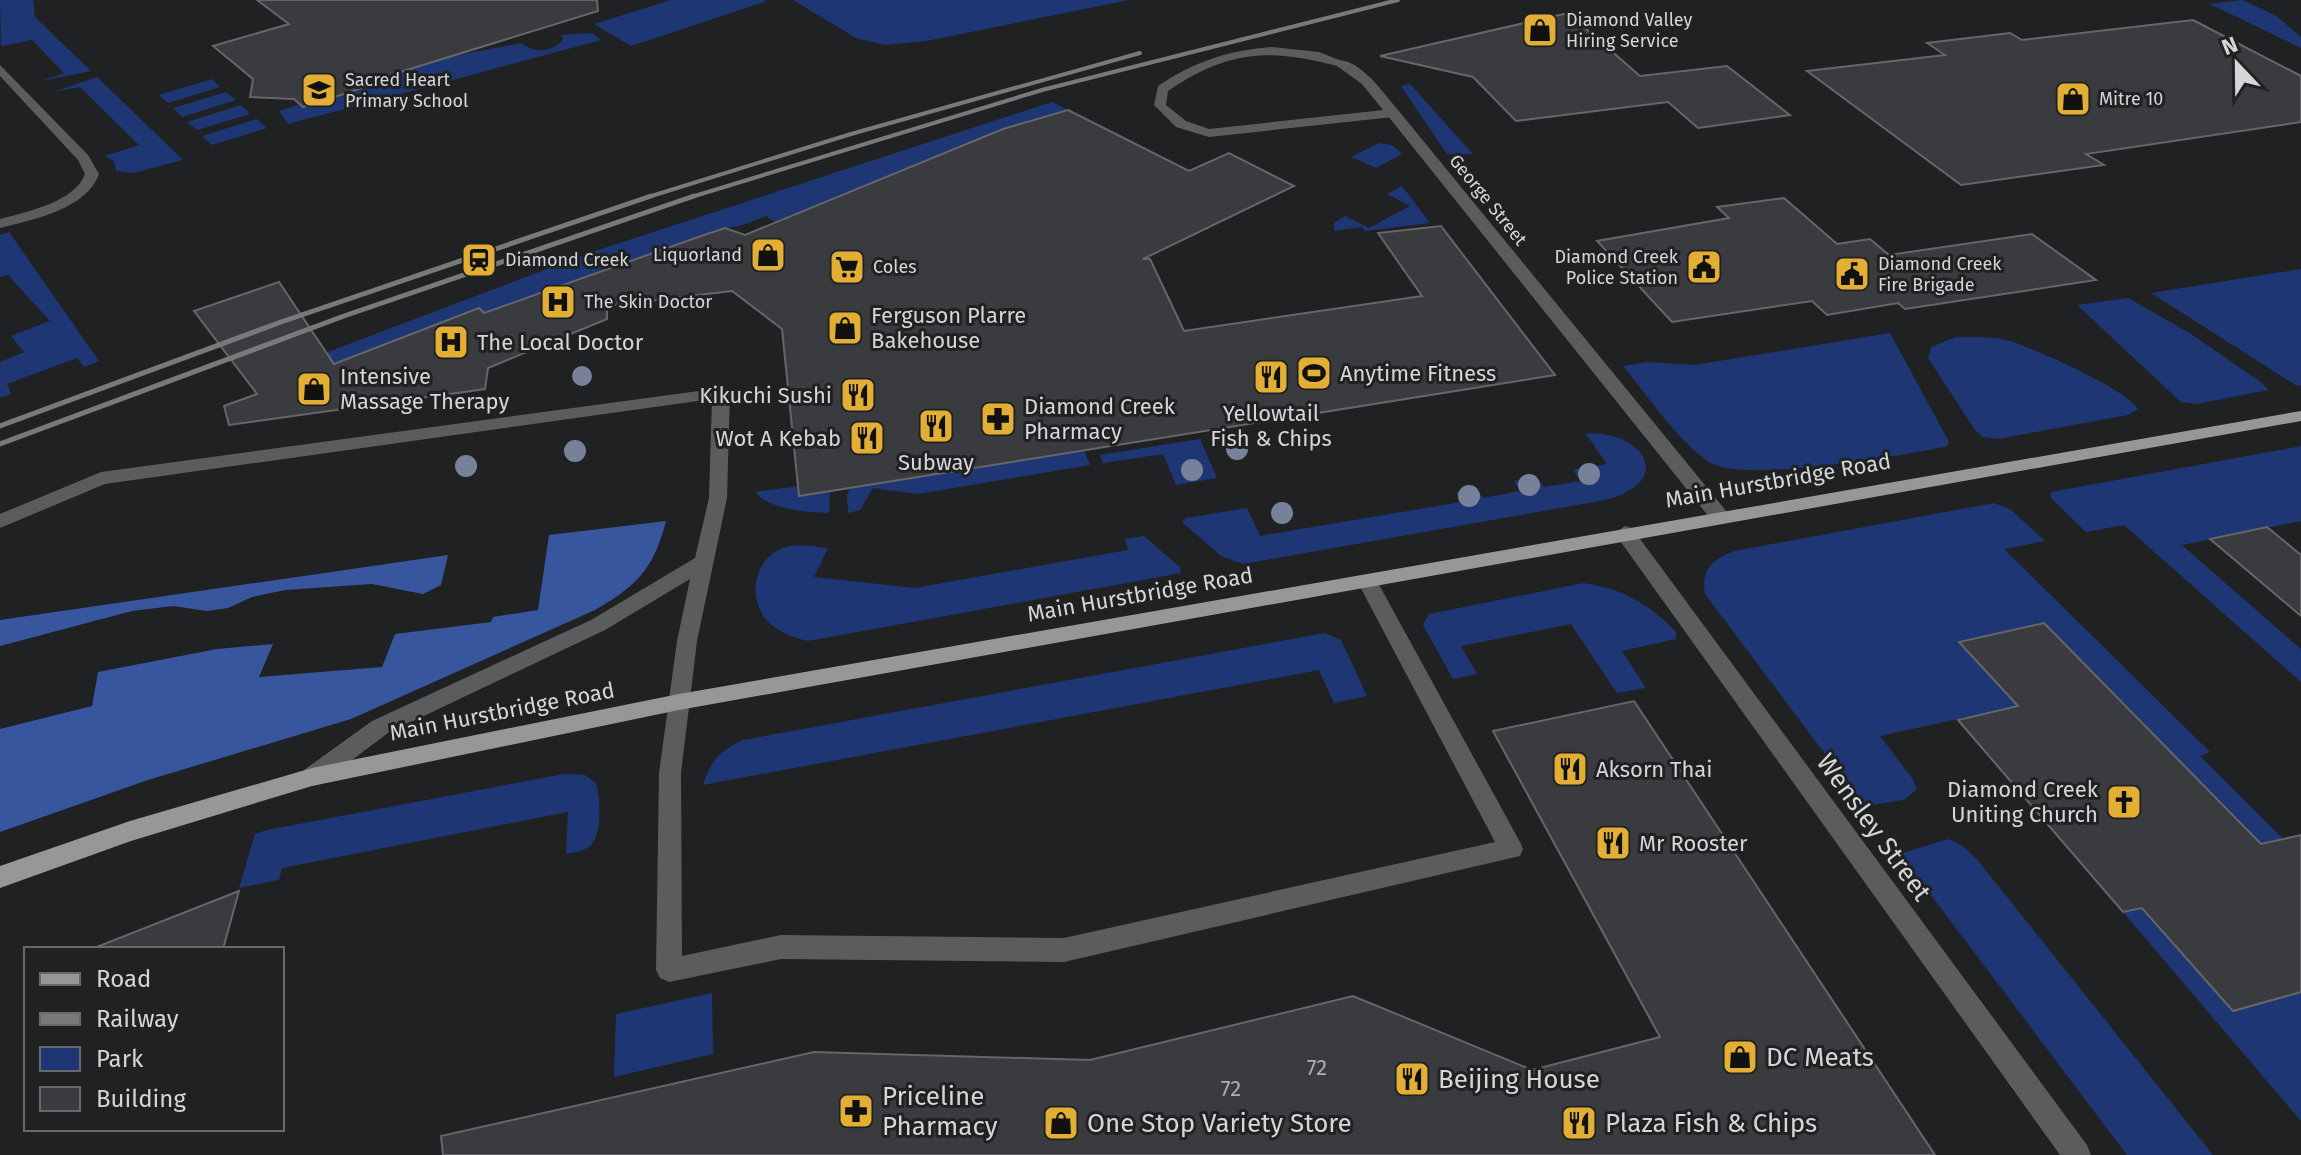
<svg xmlns="http://www.w3.org/2000/svg" width="2301" height="1155" font-family="'Fira Sans',sans-serif">
<rect width="100%" height="100%" fill="#202123"/>
<g fill="#1e3774">
<path d="M0,0H33L35,17L91,71L41,81L64,73L32,40L1,46Z"/>
<path d="M671,0H765L767,1L631,46L594,24Z"/>
<path d="M793,0H1129L926,41L885,45L856,38Z"/>
<path d="M2242,0L2275,15L2301,37V48L2210,4Z"/>
<path d="M592,33L601,40L288,124L279,111L443,58L522,43C533,54 555,52 563,39L561,35Z"/>
<path d="M97,77L183,160L133,173L116,171L114,161L105,156L139,145L80,87L53,92Z"/>
<path d="M212,79L220,87L168,103L159,95Z"/>
<path d="M1410,84L1471,152L1473,154H1447L1401,86Z"/>
<path d="M226,92L236,100L182,117L173,108Z"/>
<path d="M1052,102L1068,110L776,223L766,216L740,226L719,229L257,394L249,382L589,253Z"/>
<path d="M241,105L250,114L197,130L187,122Z"/>
<path d="M257,119L267,128L212,145L202,136Z"/>
<path d="M1379,143L1392,145L1402,154L1376,168L1351,157Z"/>
<path d="M1402,186L1430,223L1365,231L1362,227L1334,231V223L1345,216L1369,228L1410,206L1387,194Z"/>
<path d="M9,232L99,361L84,367L77,358L7,384L11,394L0,398V362L24,352L11,336L50,321L8,275L0,277V235Z"/>
<path d="M2301,269V385L2297,386L2151,293Z"/>
<path d="M2128,298L2191,334L2262,383L2268,390L2196,404L2181,402L2077,305Z"/>
<path d="M1890,333L1948,440L1949,444L1945,447C1902,455 1741,484 1709,462C1678,441 1648,396 1623,366L1647,362L1695,365Z"/>
<path d="M1956,337C1972,337 1990,336 2006,340C2028,345 2130,391 2138,409L2128,415L1998,439L1983,437L1975,430L1928,358L1931,347Z"/>
<path d="M1591,433C1649,435 1672,483 1605,500L1243,564L1221,556L1182,522L1186,518L1247,508L1260,536L1461,502L1456,492L1476,488L1483,498L1520,491L1514,481L1536,477L1544,487L1581,481L1573,470L1607,464L1586,434Z"/>
<path d="M1200,439L1217,478L1176,485L1163,454L1103,463L1100,455Z"/>
<path d="M2301,446V521L2182,545L2301,649V682L2124,525L2086,532L2051,498V492Z"/>
<path d="M1084,450L1090,465L918,494L873,488L860,510L848,513L847,495L850,488Z"/>
<path d="M798,486L799,496L830,491L829,513C808,512 770,510 755,492Z"/>
<path d="M1994,503L2010,509L2045,541L2004,549L2210,752L2200,756L2283,839L2286,838L2301,853V884L2044,623L1960,642L2018,706L1880,736L1912,778L1917,789L1904,800L1864,806L1705,594C1701,569 1713,559 1734,551Z"/>
<path d="M1144,536L1180,567L1181,573L808,641C791,637 775,631 764,617C746,591 758,552 790,546C802,544 816,547 828,548L814,577L915,588L1128,550L1125,539Z"/>
<path d="M1583,583C1621,588 1650,604 1676,632V639L1622,651L1646,688L1617,693L1571,624L1461,646L1477,674L1453,679L1423,625L1429,614Z"/>
<path d="M1325,633L1341,640L1367,696L1334,703L1319,670L703,785C710,761 721,750 743,740Z"/>
<path d="M564,774L585,775L596,783C600,798 603,834 590,846C584,852 573,852 566,854L568,812L282,868L279,880L239,888L255,834L267,830Z"/>
<path d="M1948,839L1963,846L1979,862L2213,1155H2127L1900,854Z"/>
<path d="M2142,908L2233,1011L2301,992V1121L2123,912Z"/>
<path d="M712,993L713,1054L614,1077L616,1014Z"/>
</g>
<g fill="#37569e">
<path d="M666,521C654,568 637,586 595,610L351,719L148,780L0,832V729L92,706L98,672L217,649L273,644L259,677L382,667L395,634L491,622L493,617L538,610L549,535Z"/>
<path d="M448,555L441,585L423,594L372,584L285,590L252,597L228,608L207,611L173,606L132,611L0,646V620Z"/>
</g>
<g fill="#3a3b3e" stroke="#656669" stroke-width="2">
<path d="M257,0H597L598,11L371,81L375,84L303,107L294,99L250,97L253,79L213,46L289,24Z"/>
<path d="M1568,13L1640,76L1727,66L1790,115L1698,128L1668,102L1516,121L1473,77L1380,56Z"/>
<path d="M2193,20L2301,76V122L2086,154L2104,165L1961,185L1807,71L1945,55L1927,43L2010,33L2022,40Z"/>
<path d="M1068,110L1189,171L1229,153L1294,186L1143,259H1150L1184,331L1422,296L1378,233L1441,226L1555,375L799,496L782,329L732,291L607,306V319L488,368L485,389L229,425L224,406L257,394L194,311L279,282L334,364L479,308L484,313L704,235L725,228L745,235L1003,129Z"/>
<path d="M1784,198L1837,244L1870,239L1889,255L2032,234L2096,280L1905,309L1898,303L1827,315L1812,301L1672,322L1597,241L1729,218L1717,207Z"/>
<path d="M2267,527L2301,555V616L2210,539Z"/>
<path d="M2044,623L2261,844L2301,835V992L2233,1011L2142,908L2123,912L1958,720L2018,706L1959,642Z"/>
<path d="M1634,701L1935,1155H443L441,1136L814,1052L1090,1060L1353,996L1532,1070L1660,1037L1493,731Z"/>
<path d="M239,891L223,949H100L99,946Z"/>
</g>
<g fill="none" stroke-linecap="round" stroke-linejoin="round">
<g fill="#5b5c5d" fill-rule="evenodd">
<path d="M1272,47L1319,52L1347,63L1341,67C1272,48 1229,49 1168,91L1166,105L1186,121L1209,129L1393,109L1400,113L1393,117L1209,137L1176,127L1154,105L1158,86C1193,62 1229,50 1272,47Z"/>
<path d="M721,388L730,393L727,498L697,641L681,773L682,956L781,935L1064,938L1495,842L1357,581L1360,576H1374L1377,581L1520,842L1523,849L1520,856L1064,962L781,959L669,982L660,978L656,970L659,773L677,641L690,579L605,630L388,733L320,784L312,786L304,784L300,777L304,770L372,721L591,620L695,558L709,498L712,399L105,484L0,528V514L101,472Z"/>
</g>
<g fill="#5b5c5d" fill-rule="evenodd">
<path d="M1337,60C1361,59 1384,94 1398,110L1727,512L1730,517L1727,522H1713L1388,116L1362,84L1337,66Z"/>
<path d="M0,65L88,155L99,174C87,209 32,220 0,228V219C26,212 75,202 85,174L78,160L0,76Z"/>
<path d="M1625,526L1632,528L2087,1145L2091,1155H2060L1618,538L1615,533Z"/>
</g>
<path fill="#969799" fill-rule="evenodd" d="M2301,411V421L679,710L312,786L131,841L0,888V866L130,821L312,768L679,694Z"/>
<g stroke="#78797b" stroke-width="4">
<path d="M645,198L851,134L1140,53"/>
<path d="M688,198L1042,90L1398,0"/>
</g>
<g stroke="#78797b" stroke-width="5">
<path d="M0,426L281,322L651,196"/>
<path d="M0,444L344,316L694,196"/>
</g>
</g>
<g fill="#77829a">
<circle cx="582" cy="376" r="10"/>
<circle cx="1237" cy="449" r="11"/>
<circle cx="575" cy="451" r="11"/>
<circle cx="466" cy="466" r="11"/>
<circle cx="1192" cy="470" r="11"/>
<circle cx="1589" cy="474" r="11"/>
<circle cx="1529" cy="485" r="11"/>
<circle cx="1469" cy="496" r="11"/>
<circle cx="1282" cy="513" r="11"/>
</g>
<defs>
<symbol id="shop-square" viewBox="-11 -11 22 22"><rect x="-9" y="-9" width="18" height="18" rx="4" fill="#e2af34" stroke="#202123"/><path d="M-5-2.5h2.3a2.7 3.5 0 0 1 5.4 0H5L5.5 6h-11ZM-1.5-2.5h3a1.5 2.3 0 0 0-3 0Z" fill="#111"/></symbol>
<symbol id="school-square" viewBox="-11 -11 22 22"><rect x="-9" y="-9" width="18" height="18" rx="4" fill="#e2af34" stroke="#202123"/><path d="M0-5L7-2L0 1L-7-2ZM-4 1L0 2.5L4 1V4Q0 6-4 4Z" fill="#111"/></symbol>
<symbol id="station-square" viewBox="-11 -11 22 22"><rect x="-9" y="-9" width="18" height="18" rx="4" fill="#e2af34" stroke="#202123"/><path d="M-3-6H3Q5-6 5-4V2Q5 4 3 4L4.5 6H3L1.5 4h-3L-3 6H-4.5L-3 4Q-5 4-5 2V-4Q-5-6-3-6ZM-3.5-4v3h7v-3ZM-3.5 1v1.5H-2V1ZM2 1v1.5H3.5V1Z" fill="#111"/></symbol>
<symbol id="supermarket-square" viewBox="-11 -11 22 22"><rect x="-9" y="-9" width="18" height="18" rx="4" fill="#e2af34" stroke="#202123"/><path d="M-6-5.5h2.5l.6 2H6L4.5 2H-2.5L-4.4-4H-6ZM-1.5 3.2a1.3 1.3 0 1 0 .1 0ZM3 3.2a1.3 1.3 0 1 0 .1 0Z" fill="#111"/></symbol>
<symbol id="civic-square" viewBox="-11 -11 22 22"><rect x="-9" y="-9" width="18" height="18" rx="4" fill="#e2af34" stroke="#202123"/><path d="M-.6-6.5H3V-4.5H.6V-3L4-1V1h2V6H-6V1h2V-1L-.6-3ZM-1.2 2.5V6h2.4V2.5Z" fill="#111"/></symbol>
<symbol id="hospital-square" viewBox="-11 -11 22 22"><rect x="-9" y="-9" width="18" height="18" rx="4" fill="#e2af34" stroke="#202123"/><path d="M-5-5h3v3.5h4V-5h3V5h-3V1.5h-4V5h-3Z" fill="#111"/></symbol>
<symbol id="stadium-square" viewBox="-11 -11 22 22"><rect x="-9" y="-9" width="18" height="18" rx="4" fill="#e2af34" stroke="#202123"/><path d="M0-5a6.5 5 0 1 0 0 10a6.5 5 0 1 0 0-10ZM-3.5-1.8h7v3.6h-7Z" fill="#111"/></symbol>
<symbol id="restaurant-square" viewBox="-11 -11 22 22"><rect x="-9" y="-9" width="18" height="18" rx="4" fill="#e2af34" stroke="#202123"/><path d="M-5-6h1v4h1v-4h1v4h1v-4h1v5L-1.5 .5V6h-2V.5L-5-1ZM5-6V6H3V1.5H1.5Q1.5-4 5-6Z" fill="#111"/></symbol>
<symbol id="pharmacy-square" viewBox="-11 -11 22 22"><rect x="-9" y="-9" width="18" height="18" rx="4" fill="#e2af34" stroke="#202123"/><path d="M-2-6h4v4h4v4h-4v4h-4v-4h-4v-4h4Z" fill="#111"/></symbol>
<symbol id="church-square" viewBox="-11 -11 22 22"><rect x="-9" y="-9" width="18" height="18" rx="4" fill="#e2af34" stroke="#202123"/><path d="M-1.2-6h2.4v3.5h3.3v2.4h-3.3V6h-2.4V-.1h-3.3v-2.4h3.3Z" fill="#111"/></symbol>
</defs>
<g fill-rule="evenodd">
<use href="#shop-square" x="1520" y="10" width="40" height="40"/>
<use href="#school-square" x="299" y="70" width="40" height="40"/>
<use href="#shop-square" x="2053" y="79" width="40" height="40"/>
<use href="#shop-square" x="748" y="235" width="40" height="40"/>
<use href="#station-square" x="459" y="240" width="40" height="40"/>
<use href="#supermarket-square" x="827" y="247" width="40" height="40"/>
<use href="#civic-square" x="1684" y="247" width="40" height="40"/>
<use href="#civic-square" x="1832" y="254" width="40" height="40"/>
<use href="#hospital-square" x="538" y="282" width="40" height="40"/>
<use href="#shop-square" x="825" y="308" width="40" height="40"/>
<use href="#hospital-square" x="431" y="322" width="40" height="40"/>
<use href="#stadium-square" x="1294" y="353" width="40" height="40"/>
<use href="#restaurant-square" x="1251" y="357" width="40" height="40"/>
<use href="#shop-square" x="294" y="369" width="40" height="40"/>
<use href="#restaurant-square" x="838" y="375" width="40" height="40"/>
<use href="#pharmacy-square" x="978" y="399" width="40" height="40"/>
<use href="#restaurant-square" x="916" y="406" width="40" height="40"/>
<use href="#restaurant-square" x="847" y="418" width="40" height="40"/>
<use href="#restaurant-square" x="1550" y="749" width="40" height="40"/>
<use href="#church-square" x="2104" y="782" width="40" height="40"/>
<use href="#restaurant-square" x="1593" y="823" width="40" height="40"/>
<use href="#shop-square" x="1720" y="1037" width="40" height="40"/>
<use href="#restaurant-square" x="1392" y="1059" width="40" height="40"/>
<use href="#pharmacy-square" x="836" y="1091" width="40" height="40"/>
<use href="#shop-square" x="1041" y="1103" width="40" height="40"/>
<use href="#restaurant-square" x="1559" y="1103" width="40" height="40"/>
</g>
<g text-anchor="middle" stroke-width="6" stroke-linejoin="round" paint-order="stroke">
<g font-size="18" fill="#d6d6d8" stroke="#202123" text-anchor="start">
<text x="1566" y="26">Diamond Valley<tspan x="1566" dy="21">Hiring Service</tspan></text>
<text x="345" y="86">Sacred Heart<tspan x="345" dy="21">Primary School</tspan></text>
<text x="2099" y="105">Mitre 10</text>
<text x="742" y="261" text-anchor="end">Liquorland</text>
<text x="1678" y="263" text-anchor="end">Diamond Creek<tspan x="1678" dy="21">Police Station</tspan></text>
<text x="505" y="266">Diamond Creek</text>
<text x="1878" y="270">Diamond Creek<tspan x="1878" dy="21">Fire Brigade</tspan></text>
<text x="873" y="273">Coles</text>
<text x="584" y="308">The Skin Doctor</text>
</g>
<g font-size="18" fill="#d6d6d8" stroke="#202123">
<text transform="translate(1488 200) rotate(51)" y="6">George Street</text>
</g>
<g font-size="22" fill="#d6d6d8" stroke="#202123" text-anchor="start">
<text x="871" y="323">Ferguson Plarre<tspan x="871" dy="25">Bakehouse</tspan></text>
<text x="477" y="350">The Local Doctor</text>
<text x="1340" y="381">Anytime Fitness</text>
<text x="340" y="384">Intensive<tspan x="340" dy="25">Massage Therapy</tspan></text>
<text x="832" y="403" text-anchor="end">Kikuchi Sushi</text>
<text x="1024" y="414">Diamond Creek<tspan x="1024" dy="25">Pharmacy</tspan></text>
<text x="1271" y="421" text-anchor="middle">Yellowtail<tspan x="1271" dy="25">Fish &amp; Chips</tspan></text>
<text x="841" y="446" text-anchor="end">Wot A Kebab</text>
<text x="936" y="470" text-anchor="middle">Subway</text>
<text x="1596" y="777">Aksorn Thai</text>
<text x="2098" y="797" text-anchor="end">Diamond Creek<tspan x="2098" dy="25">Uniting Church</tspan></text>
<text x="1639" y="851">Mr Rooster</text>
</g>
<g font-size="22" fill="#d6d6d8" stroke="#202123">
<text transform="translate(1778 480) rotate(-10)" y="8">Main Hurstbridge Road</text>
<text transform="translate(1140 594) rotate(-10)" y="8">Main Hurstbridge Road</text>
<text transform="translate(502 711) rotate(-11)" y="8">Main Hurstbridge Road</text>
</g>
<g font-size="22" fill="#afafb2">
<text x="1317" y="1075">72</text>
<text x="1231" y="1096">72</text>
</g>
<g font-size="26" fill="#d6d6d8" stroke="#202123">
<text transform="translate(1874 827) rotate(54)" y="9">Wensley Street</text>
</g>
<g font-size="26" fill="#d6d6d8" stroke="#202123" text-anchor="start">
<text x="1766" y="1066">DC Meats</text>
<text x="1438" y="1088">Beijing House</text>
<text x="882" y="1105">Priceline<tspan x="882" dy="30">Pharmacy</tspan></text>
<text x="1087" y="1132">One Stop Variety Store</text>
<text x="1605" y="1132">Plaza Fish &amp; Chips</text>
</g>
</g>
<rect x="24" y="947" width="260" height="184" fill="#202123" stroke="#69696b" stroke-width="2"/>
<rect x="40" y="973" width="40" height="12" fill="#969799" stroke="#69696b" stroke-width="2"/>
<text x="96" y="987" font-size="24" fill="#d6d6d8">Road</text>
<rect x="40" y="1013" width="40" height="12" fill="#78797b" stroke="#69696b" stroke-width="2"/>
<text x="96" y="1027" font-size="24" fill="#d6d6d8">Railway</text>
<rect x="40" y="1047" width="40" height="24" fill="#1e3774" stroke="#69696b" stroke-width="2"/>
<text x="96" y="1067" font-size="24" fill="#d6d6d8">Park</text>
<rect x="40" y="1087" width="40" height="24" fill="#3a3b3e" stroke="#69696b" stroke-width="2"/>
<text x="96" y="1107" font-size="24" fill="#d6d6d8">Building</text>
<g transform="translate(2237 64) rotate(338)" stroke="#202123" stroke-width="6" paint-order="stroke">
<path d="M0-6L14 30L0 20L-14 30Z" fill="#d6d6d8"/>
<text y="-12" font-size="22" font-weight="bold" text-anchor="middle" fill="#d6d6d8">N</text>
</g>
</svg>
